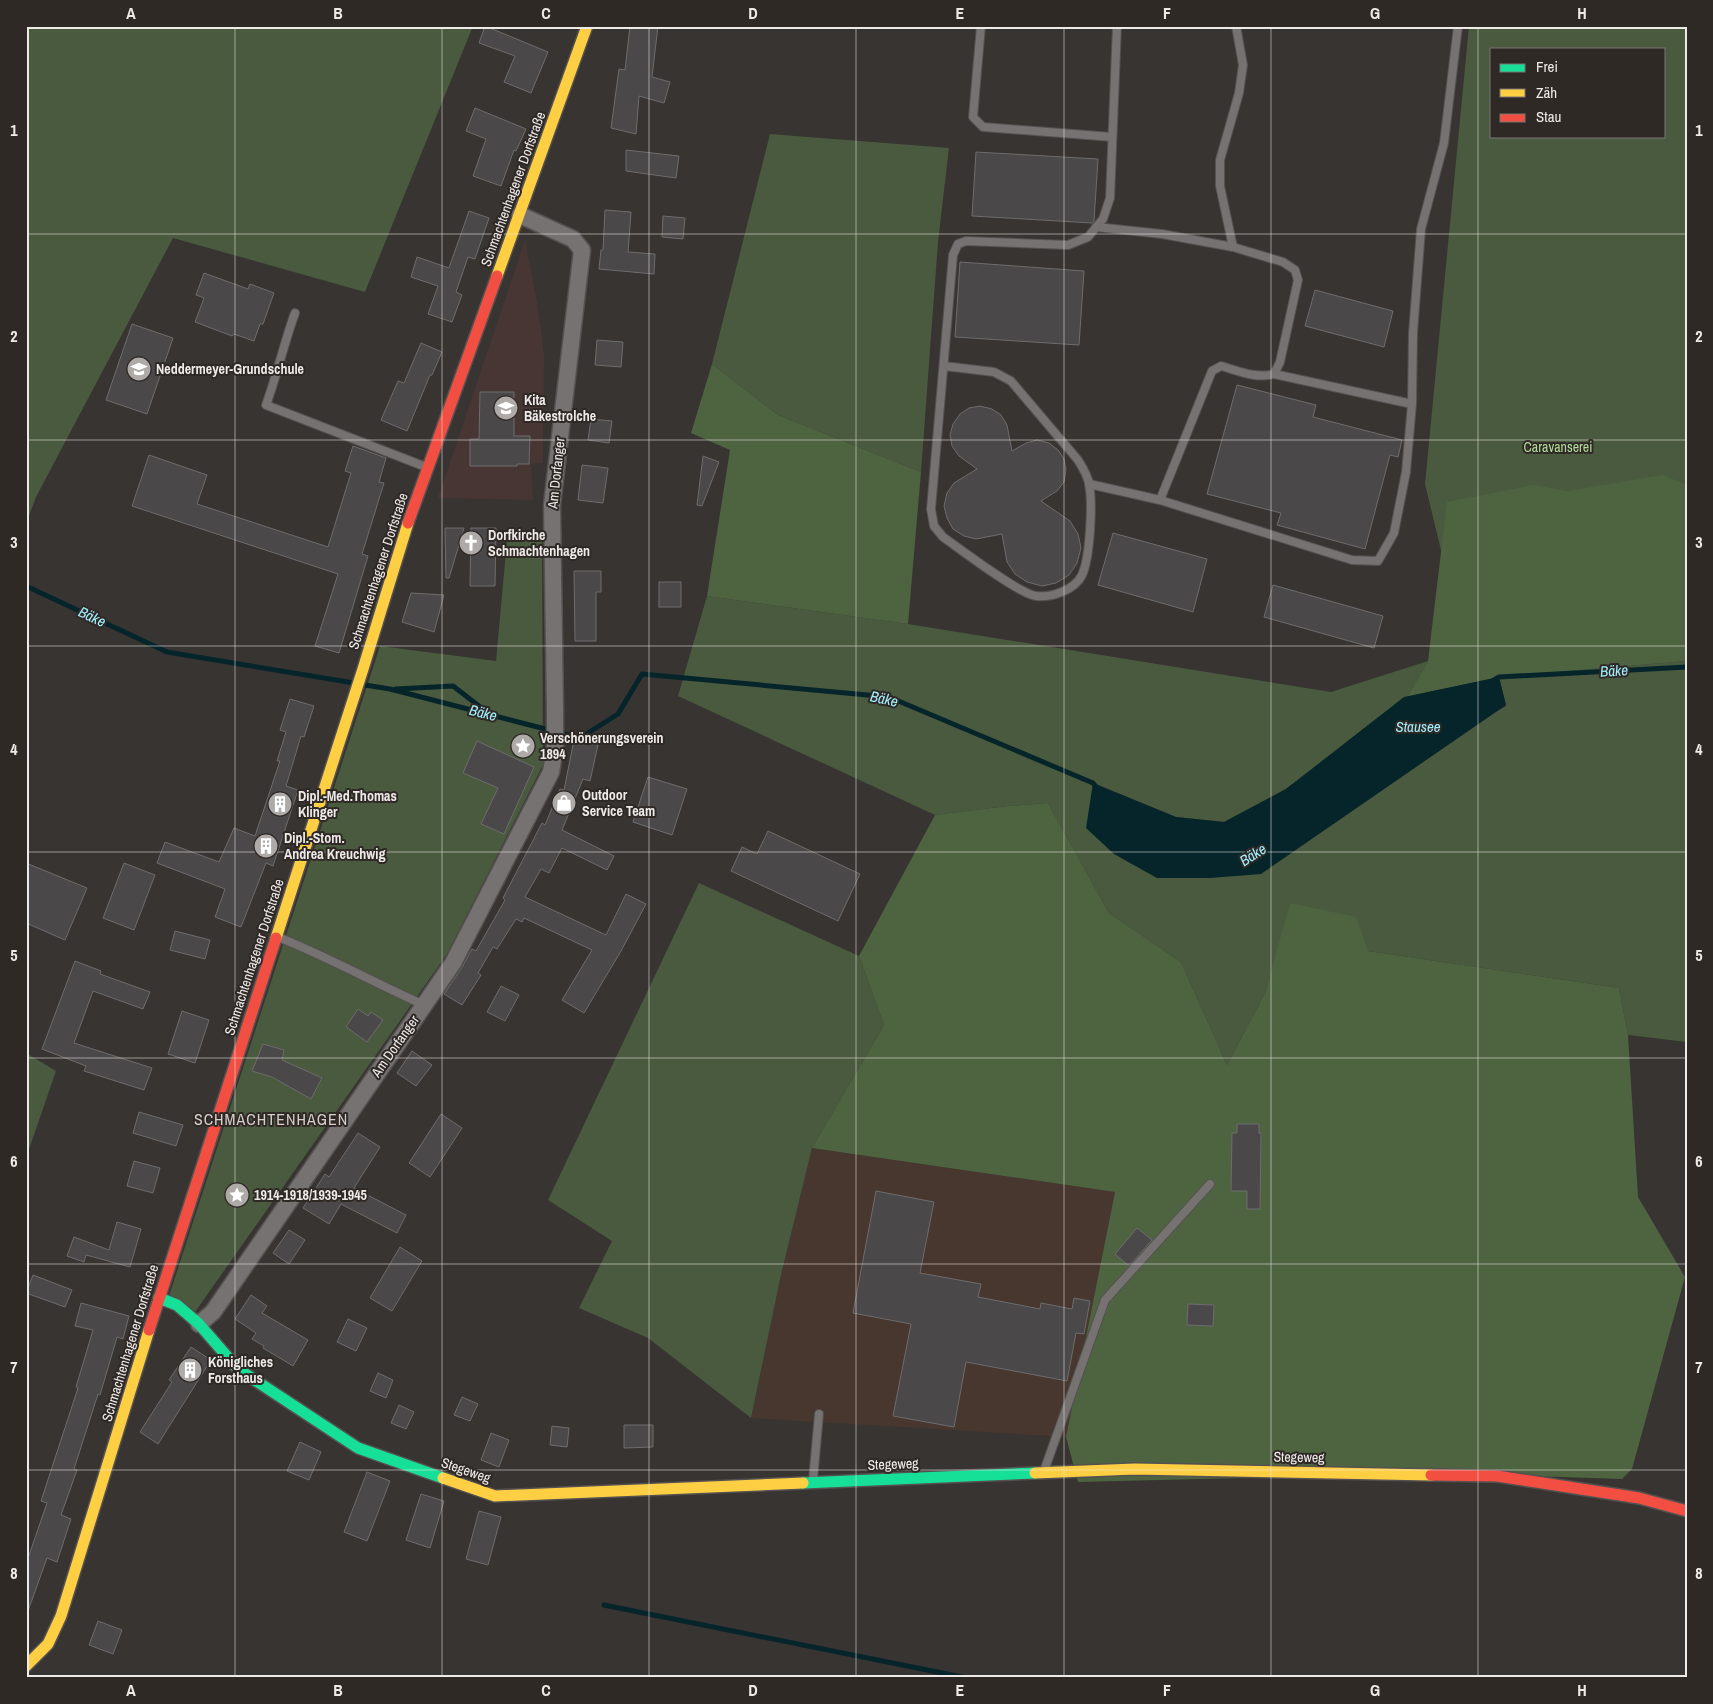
<svg xmlns="http://www.w3.org/2000/svg" width="1713" height="1704" font-family="'Archivo Narrow',sans-serif">
<rect width="100%" height="100%" fill="#373432"/>
<path fill="#47372e" d="M812,1148L1115,1192L1066,1437L751,1418L781,1275Z"/>
<path fill="#483634" d="M525,240L537,302L544,353L543,463L531,464L533,500L438,498Z"/>
<g fill="#495a3e" fill-rule="evenodd">
<path d="M26,26H473L365,292L173,238L36,497L26,524Z"/>
<path d="M1469,26H1687V570L1448,579L1425,484ZM1492,49H1664V136H1492Z"/>
<path d="M770,134L949,148L938,242L921,472L778,415L712,364Z"/>
<path d="M542,534L543,765L447,954L195,1312L169,1296L380,646L496,661L507,540Z"/>
<path d="M707,596L908,624L1331,692L1428,661L1407,697L1286,789L1224,822L1176,817L1093,783L1210,878L1506,706L1499,677L1687,661V1042L1628,1035L1619,988L1368,951L1291,903L1265,993L1227,1065L1181,962L1109,913L1048,803L1008,806L935,815L678,696Z"/>
<path d="M699,883L859,956L884,1025L812,1148L781,1275L751,1418L648,1338L579,1308L612,1241L548,1200Z"/>
<path d="M26,1053L56,1071L26,1158Z"/>
</g>
<g fill="#4e6441">
<path d="M712,364L778,415L921,472L908,624L707,596L730,450L691,433Z"/>
<path d="M1663,475L1687,485V661L1499,677L1407,697L1428,661L1447,502L1533,485L1568,491Z"/>
<path d="M1048,803L1109,913L1181,962L1227,1065L1265,993L1290,903L1356,917L1368,951L1619,988L1628,1035L1638,1197L1685,1277L1632,1469L1622,1479L1437,1473L1078,1482L1066,1437L1115,1192L812,1148L884,1025L859,956L935,815L1008,806Z"/>
</g>
<path fill="#06252b" d="M1499,677L1506,705L1261,874L1210,878H1157L1114,854L1086,828L1093,783L1176,817L1224,822L1286,789L1404,697Z"/>
<g fill="none" stroke-linecap="round" stroke-linejoin="round">
<g stroke="#06252b" stroke-width="5">
<path d="M26,586L167,652L354,683"/>
<path d="M1494,680L1499,677L1687,667"/>
<path d="M365,685L390,689L580,738L618,714L642,674L889,697L1093,783L1097,788"/>
<path d="M396,689L453,686L488,713"/>
<path d="M604,1605L967,1678"/>
</g>
</g>
<g fill="#4a4849" stroke="#6e6c6d">
<path d="M485,26L548,52L531,93L504,82L515,56L479,43Z"/>
<path d="M630,26H658L652,77L670,82L664,103L639,96L636,134L611,128L619,69L625,70Z"/>
<path d="M475,108L526,129L516,151L514,150L501,186L473,176L486,139L466,131Z"/>
<path d="M626,150L679,156L676,178L626,171Z"/>
<path d="M976,152L1098,159L1094,221L1092,223L972,216Z"/>
<path d="M605,210L631,212L628,252L655,254L654,274L599,269L601,250H603Z"/>
<path d="M469,211L489,218L475,259L468,257L456,292L462,295L452,322L428,314L438,286L411,277L417,257L449,268Z"/>
<path d="M663,216L685,218L683,239L662,237Z"/>
<path d="M960,262L1084,271L1079,345L955,337Z"/>
<path d="M204,273L248,289L250,284L274,293L263,324H260L254,341L234,334L232,336L195,322L204,298L196,295Z"/>
<path d="M1315,290L1393,311L1384,347L1305,326Z"/>
<path d="M132,324L173,338L147,414L106,400Z"/>
<path d="M597,340L623,342L621,367L595,365Z"/>
<path d="M421,343L442,352L432,375H430L407,431L381,420L398,381L404,383Z"/>
<path d="M1237,385L1316,405L1313,417L1402,440L1398,457L1390,455L1365,549L1277,525L1281,513L1207,494Z"/>
<path d="M480,392H514V436H530L529,464H517V466H470V439H479Z"/>
<path d="M980,406L992,409L1001,415L1007,425L1012,451L1026,443L1037,440L1049,443L1058,450L1064,459L1066,470L1064,482L1057,491L1041,501L1070,521L1078,534L1081,548L1077,563L1069,575L1056,583L1042,586L1027,582L1015,574L1007,562L1002,534L976,539L964,536L953,529L947,518L944,506L947,493L954,483L977,469L959,456L952,446L950,435L953,424L960,414L969,408Z"/>
<path d="M591,419L612,421L609,443L588,440Z"/>
<path d="M353,446L386,458L379,482L384,483L362,554L368,556L339,653L315,646L338,574L132,506L149,455L207,475L197,504L328,547L351,473L345,471Z"/>
<path d="M703,456L719,462L702,506L697,505Z"/>
<path d="M582,465L608,468L603,503L578,500Z"/>
<path d="M445,528H464L449,578H446Z"/>
<path d="M471,528H496L495,586H470Z"/>
<path d="M1113,533L1207,559L1193,612L1098,585Z"/>
<path d="M574,571H601V592H596V641H575Z"/>
<rect x="659" y="582" width="22" height="25"/>
<path d="M1273,585L1383,616L1374,648L1264,617Z"/>
<path d="M411,593L444,595L434,632L402,622Z"/>
<path d="M290,699L314,706L304,737L301,736L286,786L298,790L273,866L266,863L241,927L215,917L225,889L157,863L165,842L219,862L234,828L255,836L280,761H277L286,732L280,730Z"/>
<path d="M574,740L598,745L590,781L583,779L562,830L614,856L607,870L562,848L549,873L541,869L525,897L606,935L626,894L646,904L621,951L584,1013L562,1000L592,950L524,918L522,922L516,919L497,949L493,947L478,973L481,975L462,1005L444,994L461,969L472,949L476,951L505,900L503,898L542,823L545,825L560,789L564,790Z"/>
<path d="M477,741L534,767L504,834L481,824L498,788L463,773Z"/>
<path d="M648,777L687,789L672,835L633,822Z"/>
<path d="M768,831L860,874L838,921L731,871L742,847L757,854Z"/>
<path d="M26,863L87,888L65,940L26,923Z"/>
<path d="M124,863L155,875L134,930L103,918Z"/>
<path d="M175,931L210,940L205,959L170,950Z"/>
<path d="M75,961L101,971L100,974L150,992L143,1009L93,991L74,1043L152,1068L144,1090L84,1071L86,1066L42,1049Z"/>
<path d="M501,986L519,995L505,1021L487,1012Z"/>
<path d="M358,1009L368,1016L371,1012L383,1020L367,1042L346,1027Z"/>
<path d="M182,1011L209,1020L195,1063L168,1054Z"/>
<path d="M263,1044L284,1050L282,1060L322,1078L311,1099L272,1077L252,1071Z"/>
<path d="M412,1051L432,1065L416,1086L397,1073Z"/>
<path d="M139,1112L183,1125L176,1146L133,1133Z"/>
<path d="M441,1114L462,1128L430,1177L409,1163Z"/>
<path d="M1237,1124H1259V1133H1261L1260,1209H1247V1191H1231L1232,1133H1237Z"/>
<path d="M358,1133L380,1147L354,1188L406,1215L397,1233L341,1204L329,1224L303,1208L325,1174L329,1177Z"/>
<path d="M134,1161L160,1168L153,1193L127,1186Z"/>
<path d="M876,1191L934,1202L920,1273L981,1284L978,1297L1040,1309L1041,1303L1072,1309L1074,1298L1090,1301L1084,1334L1076,1333L1067,1381L966,1362L954,1427L893,1416L911,1324L853,1313Z"/>
<path d="M117,1222L141,1229L130,1267L86,1255L84,1262L67,1256L74,1237L109,1250Z"/>
<path d="M1137,1228L1152,1240L1129,1266L1115,1254Z"/>
<path d="M289,1230L305,1240L289,1264L273,1253Z"/>
<path d="M400,1247L422,1261L392,1311L370,1298Z"/>
<path d="M33,1275L72,1290L65,1307L26,1293Z"/>
<path d="M251,1295L267,1306L262,1313L308,1340L293,1366L263,1348L264,1346L252,1339L256,1333L235,1319Z"/>
<path d="M81,1303L129,1316L123,1339L117,1337L100,1395L98,1394L74,1469L77,1470L61,1515L71,1519L57,1562L47,1558L28,1611H26V1564L47,1503L41,1501L78,1388L76,1387L93,1330L75,1326Z"/>
<path d="M1188,1304L1214,1305L1213,1326L1187,1325Z"/>
<path d="M348,1319L367,1328L356,1351L337,1342Z"/>
<path d="M191,1347L211,1360L158,1444L140,1432L172,1382L169,1380Z"/>
<path d="M378,1373L393,1380L386,1398L370,1391Z"/>
<path d="M462,1397L478,1404L470,1421L454,1415Z"/>
<path d="M399,1405L414,1412L406,1429L391,1423Z"/>
<path d="M624,1425H653V1447L624,1448Z"/>
<path d="M552,1426L569,1428L567,1447L550,1445Z"/>
<path d="M491,1433L509,1440L499,1467L481,1460Z"/>
<path d="M300,1442L321,1452L309,1480L287,1471Z"/>
<path d="M367,1472L390,1481L367,1541L344,1532Z"/>
<path d="M421,1494L444,1501L430,1548L406,1540Z"/>
<path d="M479,1511L501,1517L488,1565L466,1559Z"/>
<path d="M98,1621L122,1630L113,1654L89,1645Z"/>
</g>
<g fill="none" stroke-linecap="round" stroke-linejoin="round">
<defs>
<g id="lane">
<path d="M981,26L973,117L983,127L1112,137"/>
<path d="M1096,227L1162,234L1233,247L1283,262L1295,270L1298,280L1280,362L1274,374C1256,379 1239,371 1221,366L1212,371L1160,500"/>
<path d="M1233,247L1220,186V160L1239,93L1243,65L1236,26"/>
<path d="M295,313C284,343 277,375 266,405L426,467"/>
<path d="M944,366L994,372L1011,381L1078,460C1083,468 1088,476 1089,484C1093,504 1090,558 1082,575C1075,590 1051,598 1036,596C1019,594 960,549 943,537L934,526L931,509L953,255L958,244L966,241L1068,245L1088,237L1103,219L1110,198L1117,26"/>
<path d="M1274,374L1412,404"/>
<path d="M1089,484L1160,500L1352,560L1378,561L1394,533L1406,472L1412,404L1413,333L1421,229L1444,143L1458,26"/>
<path d="M278,937C328,957 375,983 424,1005"/>
<path d="M1044,1471L1105,1300L1210,1184"/>
<path d="M813,1480L819,1414"/>
</g>
<path id="street" d="M199,1324L213,1312L453,963L551,772L555,748V710L552,505L582,250L573,239L520,215"/>
<g id="fast">
<path d="M159,1298L177,1305L199,1324L238,1369L358,1448L443,1478"/>
<path d="M803,1483L1035,1473"/>
</g>
<g id="slow">
<path d="M497,276L587,26"/>
<path d="M276,938L363,669L408,523"/>
<path d="M1035,1473L1135,1469L1431,1475"/>
<path d="M443,1478L495,1496L803,1483"/>
<path d="M26,1666L48,1644L61,1616L149,1330"/>
</g>
<g id="jam">
<path d="M408,523L497,276"/>
<path d="M149,1330L276,938"/>
<path d="M1431,1475L1497,1476L1639,1498L1687,1511"/>
</g>
</defs>
<use href="#lane" stroke="#545150" stroke-width="10"/>
<use href="#street" stroke="#545150" stroke-width="19"/>
<use href="#fast" stroke="#545150" stroke-width="14"/>
<use href="#slow" stroke="#545150" stroke-width="14"/>
<use href="#jam" stroke="#545150" stroke-width="14"/>
<use href="#lane" stroke="#757271" stroke-width="8"/>
<use href="#street" stroke="#757271" stroke-width="16"/>
<use href="#fast" stroke="#16e098" stroke-width="11"/>
<use href="#slow" stroke="#ffcf43" stroke-width="11"/>
<use href="#jam" stroke="#f24e42" stroke-width="11"/>
</g>
<path fill="none" stroke="#eeeae8" stroke-width="1" stroke-opacity="0.55" d="M235,26V1678M442,26V1678M649,26V1678M856,26V1678M1064,26V1678M1271,26V1678M1478,26V1678M26,234H1687M26,440H1687M26,646H1687M26,852H1687M26,1058H1687M26,1264H1687M26,1470H1687"/>
<defs>
<symbol id="school-disc" viewBox="-11 -11 22 22"><circle r="9.5" fill="#aeaaa8" stroke="#2f2926"/><path d="M0-5L7-2L0 1L-7-2ZM-4 1L0 2.5L4 1V4Q0 6-4 4Z" fill="#fff"/></symbol>
<symbol id="church-disc" viewBox="-11 -11 22 22"><circle r="9.5" fill="#aeaaa8" stroke="#2f2926"/><path d="M-1.2-6h2.4v3.5h3.3v2.4h-3.3V6h-2.4V-.1h-3.3v-2.4h3.3Z" fill="#fff"/></symbol>
<symbol id="sight-disc" viewBox="-11 -11 22 22"><circle r="9.5" fill="#aeaaa8" stroke="#2f2926"/><path d="M0-6L1.8-2.2L6-1.7L2.9 1.2L3.7 5.4L0 3.3L-3.7 5.4L-2.9 1.2L-6-1.7L-1.8-2.2Z" fill="#fff"/></symbol>
<symbol id="shop-disc" viewBox="-11 -11 22 22"><circle r="9.5" fill="#aeaaa8" stroke="#2f2926"/><path d="M-5-2.5h2.3a2.7 3.5 0 0 1 5.4 0H5L5.5 6h-11ZM-1.5-2.5h3a1.5 2.3 0 0 0-3 0Z" fill="#fff"/></symbol>
<symbol id="building-disc" viewBox="-11 -11 22 22"><circle r="9.5" fill="#aeaaa8" stroke="#2f2926"/><path d="M-4-6H4V6H1V3H-1V6H-4ZM-2.5-4.3h1.7v1.8h-1.7ZM.8-4.3h1.7v1.8H.8ZM-2.5-1h1.7V.8h-1.7ZM.8-1h1.7V.8H.8Z" fill="#fff"/></symbol>
</defs>
<g fill-rule="evenodd">
<use href="#school-disc" x="125" y="355" width="28" height="28"/>
<use href="#school-disc" x="492" y="394" width="28" height="28"/>
<use href="#church-disc" x="457" y="529" width="28" height="28"/>
<use href="#sight-disc" x="509" y="732" width="28" height="28"/>
<use href="#shop-disc" x="550" y="789" width="28" height="28"/>
<use href="#building-disc" x="266" y="790" width="28" height="28"/>
<use href="#building-disc" x="252" y="832" width="28" height="28"/>
<use href="#sight-disc" x="223" y="1181" width="28" height="28"/>
<use href="#building-disc" x="176" y="1356" width="28" height="28"/>
</g>
<g text-anchor="middle" stroke-width="4" stroke-linejoin="round" paint-order="stroke">
<g font-size="14" fill="#eeeae8" stroke="#2f2926">
<text transform="translate(513 189) rotate(-70)" y="5">Schmachtenhagener Dorfstraße</text>
<text transform="translate(556 473) rotate(-84)" y="5">Am Dorfanger</text>
<text transform="translate(378 571) rotate(-72)" y="5">Schmachtenhagener Dorfstraße</text>
<text transform="translate(254 957) rotate(-72)" y="5">Schmachtenhagener Dorfstraße</text>
<text transform="translate(395 1046) rotate(-55)" y="5">Am Dorfanger</text>
<text transform="translate(130 1343) rotate(-73)" y="5">Schmachtenhagener Dorfstraße</text>
<text transform="translate(1299 1457) rotate(1)" y="5">Stegeweg</text>
<text transform="translate(893 1464) rotate(-2)" y="5">Stegeweg</text>
<text transform="translate(466 1470) rotate(19)" y="5">Stegeweg</text>
</g>
<g font-size="14" font-weight="bold" fill="#eeeae8" stroke="#2f2926" text-anchor="start">
<text x="156" y="374">Neddermeyer-Grundschule</text>
<text x="524" y="405">Kita<tspan x="524" dy="16">Bäkestrolche</tspan></text>
<text x="488" y="540">Dorfkirche<tspan x="488" dy="16">Schmachtenhagen</tspan></text>
<text x="540" y="743">Verschönerungsverein<tspan x="540" dy="16">1894</tspan></text>
<text x="582" y="800">Outdoor<tspan x="582" dy="16">Service Team</tspan></text>
<text x="298" y="801">Dipl.-Med.Thomas<tspan x="298" dy="16">Klinger</tspan></text>
<text x="284" y="843">Dipl.-Stom.<tspan x="284" dy="16">Andrea Kreuchwig</tspan></text>
<text x="254" y="1200">1914-1918/1939-1945</text>
<text x="208" y="1367">Königliches<tspan x="208" dy="16">Forsthaus</tspan></text>
</g>
<g font-size="14" fill="#b3dc9b" stroke="#2f2926">
<text x="1558" y="452">Caravanserei</text>
</g>
<g font-size="15" font-style="italic" fill="#a1eefd" stroke="#2f2926">
<text transform="translate(92 617) rotate(25)" y="5">Bäke</text>
<text transform="translate(1614 671) rotate(-3)" y="5">Bäke</text>
<text transform="translate(884 699) rotate(12)" y="5">Bäke</text>
<text transform="translate(483 713) rotate(14)" y="5">Bäke</text>
<text x="1418" y="732">Stausee</text>
<text transform="translate(1253 855) rotate(-33)" y="5">Bäke</text>
</g>
<g font-size="16" letter-spacing="1" fill="#d7cfcc" stroke="#2f2926">
<text x="271" y="1125">SCHMACHTENHAGEN</text>
</g>
</g>
<rect width="1713" height="1704" fill="none" stroke="#2f2926" stroke-width="55"/>
<rect x="1490" y="48" width="175" height="90" fill="#2f2926" stroke="#7b7674"/>
<rect x="1500" y="64" width="25" height="8" fill="#16e098" stroke="#7b7674"/>
<text x="1536" y="72" font-size="15" fill="#eeeae8">Frei</text>
<rect x="1500" y="89" width="25" height="8" fill="#ffcf43" stroke="#7b7674"/>
<text x="1536" y="98" font-size="15" fill="#eeeae8">Zäh</text>
<rect x="1500" y="114" width="25" height="8" fill="#f24e42" stroke="#7b7674"/>
<text x="1536" y="122" font-size="15" fill="#eeeae8">Stau</text>
<rect x="28" y="28" width="1658" height="1648" fill="none" stroke="#eeeae8" stroke-width="2"/>
<g font-size="16" text-anchor="middle" font-weight="bold" fill="#eeeae8">
<text x="131" y="19">A</text>
<text x="338" y="19">B</text>
<text x="546" y="19">C</text>
<text x="753" y="19">D</text>
<text x="960" y="19">E</text>
<text x="1167" y="19">F</text>
<text x="1375" y="19">G</text>
<text x="1582" y="19">H</text>
<text x="14" y="136">1</text>
<text x="1699" y="136">1</text>
<text x="14" y="342">2</text>
<text x="1699" y="342">2</text>
<text x="14" y="548">3</text>
<text x="1699" y="548">3</text>
<text x="14" y="755">4</text>
<text x="1699" y="755">4</text>
<text x="14" y="961">5</text>
<text x="1699" y="961">5</text>
<text x="14" y="1167">6</text>
<text x="1699" y="1167">6</text>
<text x="14" y="1373">7</text>
<text x="1699" y="1373">7</text>
<text x="14" y="1579">8</text>
<text x="1699" y="1579">8</text>
<text x="131" y="1696">A</text>
<text x="338" y="1696">B</text>
<text x="546" y="1696">C</text>
<text x="753" y="1696">D</text>
<text x="960" y="1696">E</text>
<text x="1167" y="1696">F</text>
<text x="1375" y="1696">G</text>
<text x="1582" y="1696">H</text>
</g>
</svg>
